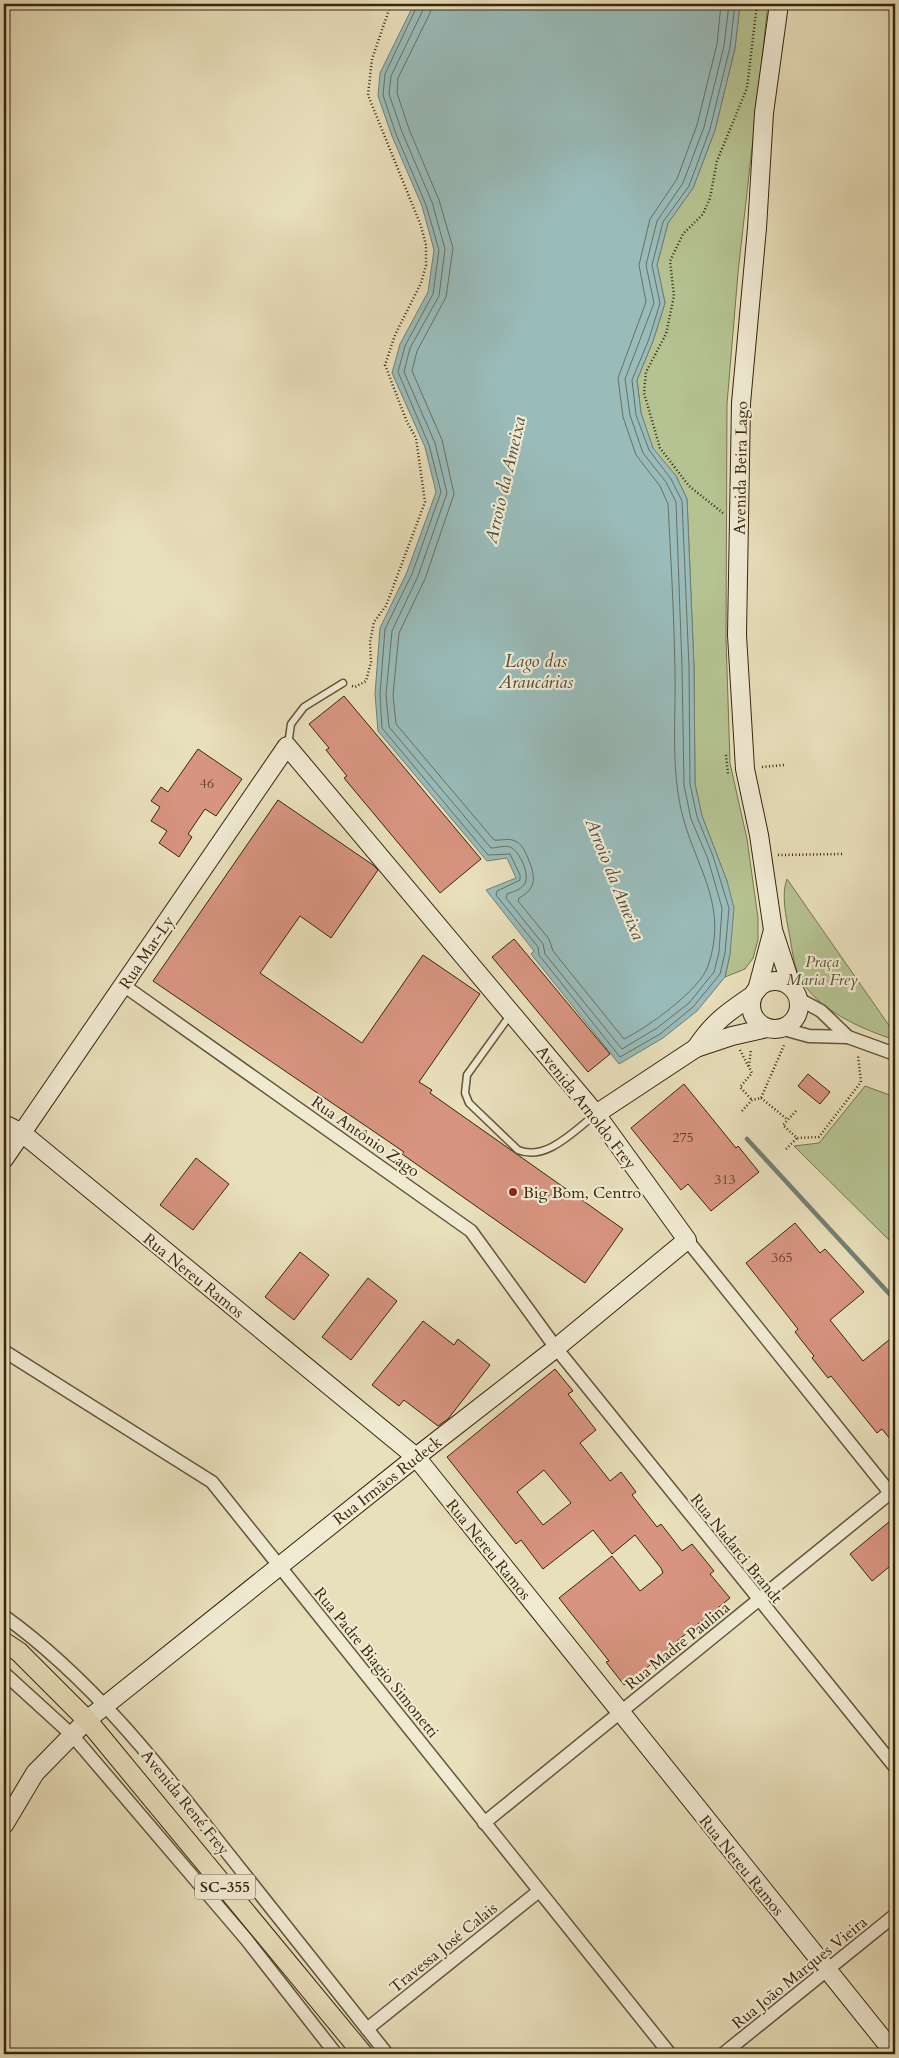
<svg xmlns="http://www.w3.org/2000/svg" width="899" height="2058" font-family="Cardo,serif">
<rect width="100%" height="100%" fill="#e8dfbb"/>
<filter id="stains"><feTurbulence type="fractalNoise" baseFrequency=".004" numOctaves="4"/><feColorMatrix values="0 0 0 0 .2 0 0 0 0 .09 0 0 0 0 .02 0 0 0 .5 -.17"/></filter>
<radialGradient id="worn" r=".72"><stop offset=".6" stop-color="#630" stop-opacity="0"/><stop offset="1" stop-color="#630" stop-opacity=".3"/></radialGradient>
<g fill="#b5c291" stroke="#76744e">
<path d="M740,4H768L738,273L727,404L726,638L730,763L747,839L758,918V940L753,958L745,969L725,977L730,954L727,881L702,816L695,784L694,667L687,499L676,476L653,449L641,413L637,380L653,341L665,303L657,265L668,223L693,188L715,130L735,48Z"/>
<path d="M787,879L895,1034V1040C862,1029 817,1010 800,978C793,964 792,947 789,932C786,917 781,894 787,879Z"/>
<path d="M865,1086L895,1097V1246L794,1146L819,1143Z"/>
</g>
<path fill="#99bbb9" stroke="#727f74" d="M414,4H740L735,48L715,130L693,188L668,223L657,265L665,303L653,341L637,380L641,413L653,448L676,476L687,499L694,667L695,784L702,816L727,881L734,908L730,954L725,977L697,1011L663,1038L619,1064L531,954L534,951L486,890L516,878L507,858L487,861L378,731L375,694L380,628L407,572L436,492L425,447L392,373L400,344L428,292L434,250L422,206L392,136L378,96L380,73Z"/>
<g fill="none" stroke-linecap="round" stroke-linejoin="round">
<g stroke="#687062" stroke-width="1">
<path d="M418,4L385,74L383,95L396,134L426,205L439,250L433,294L405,346L398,372L429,445L441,492L412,574L385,629L380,694L382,728L488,855L510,854L520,875V880L497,891L496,895L538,947L539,955L620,1057L660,1034L693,1007L720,974L725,953L729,908L713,856L697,817L690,784L689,667L682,501L671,479L649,450L636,415L632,380L649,339L660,303L652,265L663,222L689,186L710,129L730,47L735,4"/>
<path d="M424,4L423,10L391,76L389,94L402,132L432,202L445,249L439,296L410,348L404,372L435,443L447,493L418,576L392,631L386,695L389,727L491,848C497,848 504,845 510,847C520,851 531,876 524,885C520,890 512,892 507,894L506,898L543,944L545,954L622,1049L657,1028L689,1003L714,972L719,952L722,908L708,859L691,819L684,785L682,667L676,502L666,482L643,453L630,415L625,379L654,303L646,265L657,221L683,183L704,127L724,46L729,4"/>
<path d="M432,4L430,13L398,78L397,93L409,129L439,200L453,248L446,297L417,351L412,371L442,440L454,494L425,579L399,633L393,695L396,724L494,840C502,841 509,837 517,842C523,846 525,852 528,858C535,875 538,888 519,898L518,901L549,939L553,951L624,1039C647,1028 700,990 708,966C728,908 699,872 684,821C670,773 676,720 675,670C674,615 671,560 668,504L660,486L636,455L623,417L618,378L646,302L639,265L650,219L677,179L697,125L717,44L721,4"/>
</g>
<path stroke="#727f74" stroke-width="4.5" d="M747,1139L895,1300"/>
</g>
<g fill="#d79480" stroke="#38260c" fill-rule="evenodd">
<path d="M344,696L481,859L440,893L344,778L347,776L326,750L329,748L309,724Z"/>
<path d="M198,749L242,779L216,816L205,809L188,834L192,837L179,857L159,843L167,831L151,821L160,807L151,801L161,787L168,792Z"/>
<path d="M278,800L373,865L378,870L331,938L300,916L260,973L362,1043L423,955L480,994L419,1082L432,1090L430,1093L623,1229L585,1283L402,1154L404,1152L153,981Z"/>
<path d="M514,939L610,1054L588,1072L492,957Z"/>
<path d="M808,1074L830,1092L820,1104L798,1086Z"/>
<path d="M684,1084L736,1148L738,1146L759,1172L711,1211L688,1184L681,1190L631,1128Z"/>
<path d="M196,1158L229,1184L193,1230L160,1205Z"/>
<path d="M795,1223L820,1253L825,1249L864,1292L830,1320L863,1361L895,1335V1445L882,1429L877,1433L831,1376L828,1378L812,1358L814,1356L795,1332L798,1329L746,1263Z"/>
<path d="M300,1252L329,1275L294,1320L265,1297Z"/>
<path d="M368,1278L397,1301L351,1360L322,1337Z"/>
<path d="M423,1321L454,1345L458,1339L490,1365L448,1419L438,1426L404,1400L399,1406L372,1385Z"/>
<path d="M555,1369L573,1391L568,1394L596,1430L580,1443L610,1481L621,1472L636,1492L632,1495L657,1527L661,1524L682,1551L692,1544L714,1571L710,1574L730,1598L677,1641L679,1643L624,1685L606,1662L609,1661L559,1598L612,1556L640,1591L663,1573L661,1568L635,1535L612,1554L593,1530L543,1569L521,1540L516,1544L447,1457ZM544,1470L571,1503L543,1525L517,1492Z"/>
<path d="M895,1517V1562L872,1581L850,1554Z"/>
</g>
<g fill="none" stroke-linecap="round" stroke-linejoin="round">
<defs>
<g id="lane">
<path d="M288,745L291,724L304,707L343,683"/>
<path d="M511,1014L467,1075L465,1093L469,1103L518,1150C546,1162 575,1130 596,1114"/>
</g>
<g id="street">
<path d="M123,985L471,1231L556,1348L895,1767"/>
<path d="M797,998L821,1011L848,1037L895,1054"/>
<path d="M780,1028L809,1036L848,1037"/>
<path d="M687,1240L895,1499"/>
<path d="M4,1351L212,1482L670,2054"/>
<path d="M4,1616C90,1678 157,1763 222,1846C277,1915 332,1985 387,2054"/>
<path d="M4,1673L72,1735L246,1939L336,2054"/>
<path d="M484,1823L890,1493"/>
<path d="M367,2029L539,1891"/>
<path d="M723,2054L895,1915"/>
</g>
<g id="secondary">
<path d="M779,4L764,113L757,228L741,403L737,635L745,769L759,835L773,930L792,988"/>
<circle cx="775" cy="1005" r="24"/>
<path d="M757,990L773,930"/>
<path d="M696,1048C713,1022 728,1012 753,995"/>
<path d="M596,1114L696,1048L732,1036L767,1028"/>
<path d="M4,1124L22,1133L416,1457L895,2054"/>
<path d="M4,1159L287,746L596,1114L687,1240L556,1348L416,1457L87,1720L35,1773L4,1825"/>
</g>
<path id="primary" d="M4,1642L19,1652L87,1720L363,2054"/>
</defs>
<use href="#lane" stroke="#645438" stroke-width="9"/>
<use href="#street" stroke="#645438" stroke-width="15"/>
<use href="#secondary" stroke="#38260c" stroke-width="20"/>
<use href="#primary" stroke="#38260c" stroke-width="21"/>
<g stroke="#38260c" stroke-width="2.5" stroke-dasharray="1 2.5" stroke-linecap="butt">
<path d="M723,513L689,486L660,448L644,393L646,372L666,334L674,296L670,261L683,234L703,214L710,198L717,161L747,88L757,4"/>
<path d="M352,686L355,687L366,681L371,662L370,642L374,622L386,606L425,502L416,438L407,422L385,365L395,335L421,283L426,265V245L421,226L368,95L372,59L391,4"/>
<path d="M726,755L728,774"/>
<path d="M762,767L784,765"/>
<path d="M778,855L844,854"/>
<path d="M740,1050L752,1073L740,1087L752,1100"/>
<path d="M749,1066L751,1049"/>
<path d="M761,1098L788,1120"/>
<path d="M742,1111L752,1100L761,1098L785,1043"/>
<path d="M796,1111L783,1125L797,1138L819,1137L861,1082L858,1055"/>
<path d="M786,1149L797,1138"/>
</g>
<use href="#lane" stroke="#f0ead3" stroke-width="6"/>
<use href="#street" stroke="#f0ead3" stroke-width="12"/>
<use href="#secondary" stroke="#f0ead3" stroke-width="18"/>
<use href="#primary" stroke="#e8dfbb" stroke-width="19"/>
</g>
<circle fill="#8f2418" stroke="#f0ead3" stroke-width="2" cx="513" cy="1192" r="5"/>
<g text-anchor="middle" stroke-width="4.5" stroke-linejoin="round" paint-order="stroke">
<g font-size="14" fill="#604229">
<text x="207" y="788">46</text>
<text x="683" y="1142">275</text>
<text x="725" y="1184">313</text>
<text x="782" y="1262">365</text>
</g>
<rect fill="#f0ead3" stroke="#6f6148" stroke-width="1" x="195" y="1874.5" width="60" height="25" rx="4"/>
<g font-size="15" font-weight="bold" fill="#38260c">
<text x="225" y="1892">SC-355</text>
</g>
<g font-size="16" fill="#38260c" stroke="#f0ead3">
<text transform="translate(740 468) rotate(-89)" y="6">Avenida Beira Lago</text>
<text transform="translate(146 952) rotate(-56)" y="6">Rua Mar-Ly</text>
<text transform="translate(587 1107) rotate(52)" y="6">Avenida Arnoldo Frey</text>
<text transform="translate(366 1136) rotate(35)" y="6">Rua Antônio Zago</text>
<text transform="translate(194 1275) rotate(39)" y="6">Rua Nereu Ramos</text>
<text transform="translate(387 1480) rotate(-38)" y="6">Rua Irmãos Rudeck</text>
<text transform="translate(737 1548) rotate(51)" y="6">Rua Nadarci Brandt</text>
<text transform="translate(489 1549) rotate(51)" y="6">Rua Nereu Ramos</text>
<text transform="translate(677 1645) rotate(-39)" y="6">Rua Madre Paulina</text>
<text transform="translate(377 1662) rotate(51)" y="6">Rua Padre Biagio Simonetti</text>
<text transform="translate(186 1802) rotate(51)" y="6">Avenida René Frey</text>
<text transform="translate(742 1865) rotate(51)" y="6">Rua Nereu Ramos</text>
<text transform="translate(443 1947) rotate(-39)" y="6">Travessa José Calais</text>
<text transform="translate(799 1972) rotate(-39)" y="6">Rua João Marques Vieira</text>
</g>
<g font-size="16" font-style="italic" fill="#574d2d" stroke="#f0ead3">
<text x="822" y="967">Praça<tspan x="822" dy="18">Maria Frey</tspan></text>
</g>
<g font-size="16" fill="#38260c" stroke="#f0ead3" text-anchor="start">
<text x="523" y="1198">Big Bom, Centro</text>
</g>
<g font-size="18" font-style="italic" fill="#504b37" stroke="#f0ead3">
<text transform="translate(505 480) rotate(-77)" y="6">Arroio da Ameixa</text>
<text x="536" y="667">Lago das<tspan x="536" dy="21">Araucárias</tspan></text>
<text transform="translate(615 879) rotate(68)" y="6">Arroio da Ameixa</text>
</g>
</g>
<rect width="899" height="2058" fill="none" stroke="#e8dfbb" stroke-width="20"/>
<rect x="5" y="5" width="889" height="2048" fill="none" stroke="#38260c" stroke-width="2.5"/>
<rect x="10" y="10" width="879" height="2038" fill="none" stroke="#38260c"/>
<rect width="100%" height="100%" filter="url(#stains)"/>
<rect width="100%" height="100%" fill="url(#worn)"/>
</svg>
